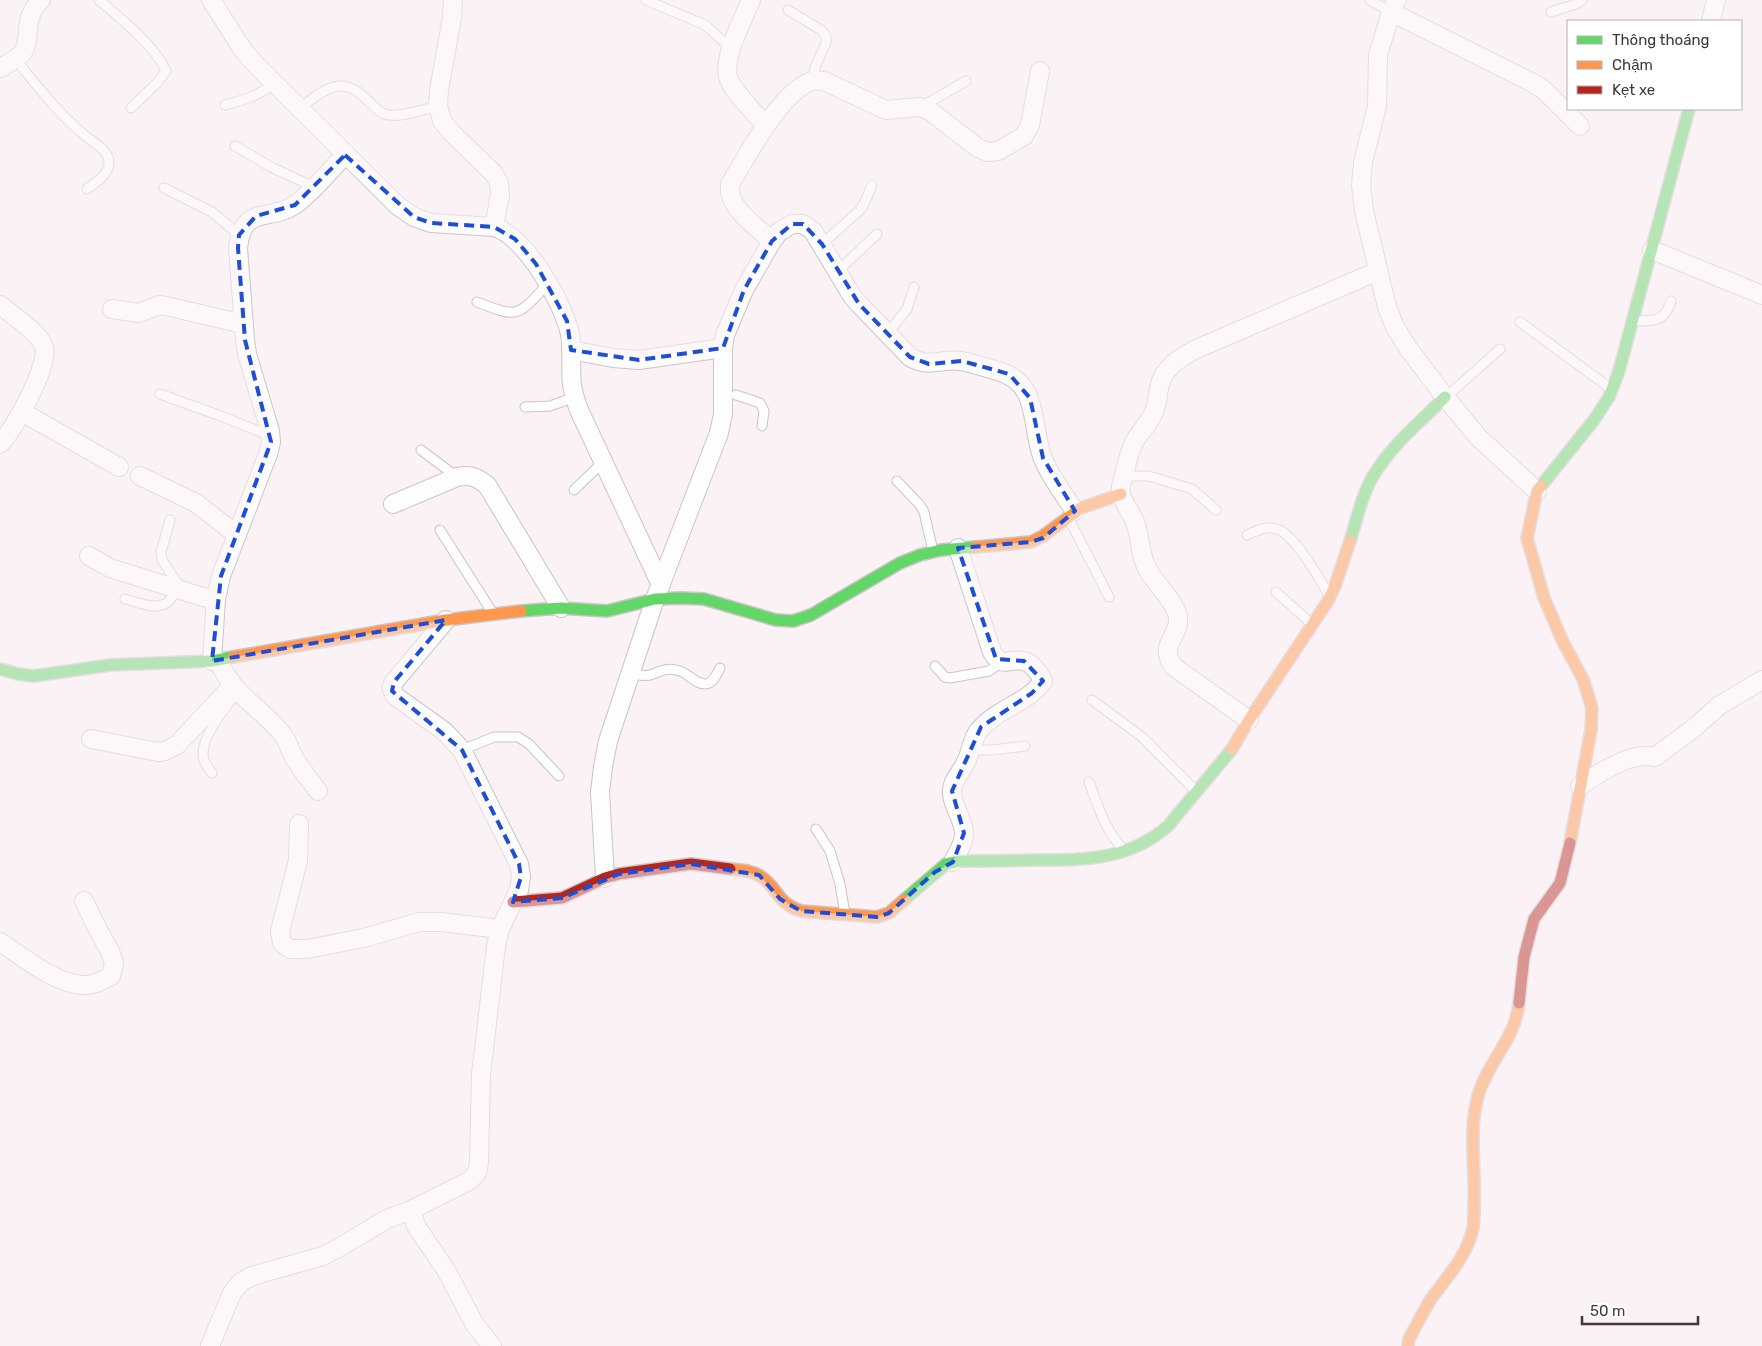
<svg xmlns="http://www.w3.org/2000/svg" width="1762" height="1346" font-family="Rubik,sans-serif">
<rect width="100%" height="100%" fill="#faf2f4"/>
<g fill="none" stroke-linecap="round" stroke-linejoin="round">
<defs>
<g id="lane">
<path d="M99,0C119,17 156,47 166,71L157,83L131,108"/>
<path d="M646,0L705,25L731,48"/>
<path d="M1370,0L1391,12"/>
<path d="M788,10L821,30L826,36V43L815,67L814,80"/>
<path d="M1551,12L1576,4L1582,0"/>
<path d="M15,59C36,84 56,111 82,133C91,141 110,150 109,164C108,175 95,183 87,189"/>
<path d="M225,105C244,100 259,96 274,83"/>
<path d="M921,107L966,81"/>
<path d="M299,109C320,93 339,74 363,96C370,102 376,110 384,114C397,119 425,109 438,106"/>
<path d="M235,146L271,167L314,187"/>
<path d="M164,188L212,212L239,235"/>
<path d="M822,244L860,210L865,202L872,185"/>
<path d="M838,271L877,234"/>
<path d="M477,302C520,319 517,316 548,284"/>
<path d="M1633,321C1652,321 1665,323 1671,301"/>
<path d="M1520,322L1610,388"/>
<path d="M888,333L907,309L914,287"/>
<path d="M160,394L218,415L271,436"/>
<path d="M736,395L760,403L764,411L762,426"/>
<path d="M1446,397L1500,349"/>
<path d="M525,407L550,406L575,397"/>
<path d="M421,450L457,477"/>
<path d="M1124,476H1149L1192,489L1216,510"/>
<path d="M897,481L920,505L924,512L933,551"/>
<path d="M574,490L603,462"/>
<path d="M1068,517L1109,597"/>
<path d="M170,520L161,552L162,560L180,587"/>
<path d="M440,530L492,612"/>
<path d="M1247,535C1256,531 1267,525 1277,529C1295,535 1318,577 1328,593"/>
<path d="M1276,592L1312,624"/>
<path d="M125,599C137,602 156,611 168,602C171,599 175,593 177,589"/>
<path d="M935,666L945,677L950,678L989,671L1002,662"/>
<path d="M630,673C636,674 644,677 650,675C662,671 666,667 680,671C689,674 695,684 705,684C713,684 717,674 720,668"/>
<path d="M1092,700L1142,737L1197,792"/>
<path d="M462,750L494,737H518L529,744L559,776"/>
<path d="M970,750H993L1025,746"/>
<path d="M212,773C209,769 205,764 204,760C197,741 227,705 238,692"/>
<path d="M1089,782C1098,806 1105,830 1123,849"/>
<path d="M816,829L830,851L840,884L845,914"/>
</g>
<g id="street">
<path d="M211,0L243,50L257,66L398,206L414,217L431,223L494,227C526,237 563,302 570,334C573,350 570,368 572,384C573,393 576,402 579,410L661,585"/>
<path d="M453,0L452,18L439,90L438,106L442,121L451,132L494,174L499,183L500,195L494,227"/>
<path d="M751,0C743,19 723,57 728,77C732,91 757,115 766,126"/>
<path d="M1397,0L1391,12L1378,55L1377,106L1363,162L1361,186L1364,211L1387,307L1395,327L1408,348L1445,397L1479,438L1537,491"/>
<path d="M1391,12L1531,82L1544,90L1580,126"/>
<path d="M1711,21L1716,0"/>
<path d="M0,68C7,64 18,59 23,52C33,36 21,20 41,0"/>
<path d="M772,241C755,225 727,208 730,184C748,155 780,92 812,81C816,80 820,81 824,81L886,110L920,107L930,111L978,148L988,152L998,151L1024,136L1030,125L1040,71"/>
<path d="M1652,250L1762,295"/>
<path d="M0,305C12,315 40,333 44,347C50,364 13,432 0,444"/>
<path d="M112,309L139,313L159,305L166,306L243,324"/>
<path d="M571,350L613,358L639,360L723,348"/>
<path d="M22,412L119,467"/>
<path d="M140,476L196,503L237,535"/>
<path d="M393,504L457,477C470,474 476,477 487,485L561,608"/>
<path d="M89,556L110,568L203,597L216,599"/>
<path d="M218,660C233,696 261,707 283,735C289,743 290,752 295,759C302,770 310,781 318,791"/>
<path d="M212,661L216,599L221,576L268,454L271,442L270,431L247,354L245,340L238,248C243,203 270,223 296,204C314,191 329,171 345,155"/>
<path d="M1249,720L1174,667C1157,643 1180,639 1178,617C1176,603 1157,585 1149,572C1140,558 1141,541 1136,525C1133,514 1124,505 1121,494C1120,488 1122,481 1124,475C1127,463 1129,450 1136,439C1141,431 1149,423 1153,414C1158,404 1157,395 1160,384C1164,368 1180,358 1194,350L1378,271"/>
<path d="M91,739L158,752L165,751L177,745L232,686"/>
<path d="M1580,786C1599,773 1631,751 1655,757L1694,728L1720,705L1762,680"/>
<path d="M299,824L298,861L280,931L282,943L290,949H307L364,938L419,922H441L500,929"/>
<path d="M953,862C957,853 964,844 964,834C964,816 946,800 954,782C958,775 963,768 966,762C972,750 972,736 982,727C999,708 1028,703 1043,681C1040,674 1032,663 1024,661C1009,658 1002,669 992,652L958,548"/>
<path d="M605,878L600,792L603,767L608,741L655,599L719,433L723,414V348L725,335L744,290L772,241L779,232L792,224H803L813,231L852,296L859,304L910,357C929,369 941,358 961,361C973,363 986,368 998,371C1041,383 1030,426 1043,459C1051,478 1064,495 1075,511"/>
<path d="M0,942C23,957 54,983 82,985C92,986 102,981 111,976L114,963L110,951L98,930L84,901"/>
<path d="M411,1210L416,1226L446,1270L475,1325L492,1346"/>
<path d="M210,1346L232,1293L241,1282L252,1276L323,1256L340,1247L387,1219L411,1210L469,1181L477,1173L479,1163L481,1075L496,946L500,929L519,890L521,877L519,864L462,750L444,731L395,696C392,690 390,687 394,682L446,620"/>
</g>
<g id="fast">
<path d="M1541,486L1594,420L1609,397L1619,371L1689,109"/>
<path d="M1350,541C1357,519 1362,493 1375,473C1393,444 1421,421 1445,397"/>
<path d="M521,611L561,608L607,611L655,599L682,598L704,599L776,620L793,621L811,615L900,563L920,555L941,550L976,547"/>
<path d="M0,669L18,674L34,676L110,665L212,661L233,657"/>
<path d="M904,900L946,864L960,861C986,861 1011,861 1037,860C1086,860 1129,860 1168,826L1232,749"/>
</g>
<g id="slow">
<path d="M1541,486L1537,491L1527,538L1544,598L1563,642L1583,679L1592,708L1591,730L1570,843"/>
<path d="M976,547L1031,542L1043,536L1081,508L1121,494"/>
<path d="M233,657L446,620L521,611"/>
<path d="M1232,749L1249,720L1328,601L1335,586L1350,541"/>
<path d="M730,869C740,870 751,870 760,876C779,888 775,902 801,911L877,917L889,913L904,900"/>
<path d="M1408,1346L1409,1339C1416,1326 1423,1312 1431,1299C1447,1277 1467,1256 1473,1228C1474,1221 1474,1212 1474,1205C1476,1169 1468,1131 1478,1096C1487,1063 1516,1038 1519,1003"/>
</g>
<g id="jam">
<path d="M513,902L562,898L605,878L619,874L691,864L730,869"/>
<path d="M1519,1003L1524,957L1534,919L1560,883L1570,843"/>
</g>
</defs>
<use href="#lane" stroke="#ccc4c6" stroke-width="11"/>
<use href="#street" stroke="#ccc4c6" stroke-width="20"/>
<use href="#fast" stroke="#ccc4c6" stroke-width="14"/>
<use href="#slow" stroke="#ccc4c6" stroke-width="14"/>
<use href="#jam" stroke="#ccc4c6" stroke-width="14"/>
<use href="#lane" stroke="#fefdfd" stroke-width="9"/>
<use href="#street" stroke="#fefdfd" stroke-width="18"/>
<use href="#fast" stroke="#63d668" stroke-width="11"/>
<use href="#slow" stroke="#ff974d" stroke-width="11"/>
<use href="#jam" stroke="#b3261e" stroke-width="11"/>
</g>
<path d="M0 0H1762V1346H0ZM345,155L414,217L431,223L494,227L515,239L536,264L567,321L571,350L639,360L723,348L744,290L772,241L792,224H803L822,244L859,304L910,357L929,364L962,361L1009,374L1030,398L1043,458L1075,511L1043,538L1031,542L958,548L996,659L1024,661L1043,681L1032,693L981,727L952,791L964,833L953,862L935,872L889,913L877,917L801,911L780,899L759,875L691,864L619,874L562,898L513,902L521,877L519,864L462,750L392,691L394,682L446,620L212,661L221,576L271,442L245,340L238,248L239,235L256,216L295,205Z" fill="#faf2f4" fill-opacity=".55" fill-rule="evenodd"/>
<path fill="none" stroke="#1d4ed8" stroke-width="4" stroke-dasharray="10 6" stroke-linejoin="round" d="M345,155L414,217L431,223L494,227L515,239L536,264L567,321L571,350L639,360L723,348L744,290L772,241L792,224H803L822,244L859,304L910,357L929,364L962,361L1009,374L1030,398L1043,458L1075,511L1043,538L1031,542L958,548L996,659L1024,661L1043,681L1032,693L981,727L952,791L964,833L953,862L935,872L889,913L877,917L801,911L780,899L759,875L691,864L619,874L562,898L513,902L521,877L519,864L462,750L392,691L394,682L446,620L212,661L221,576L271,442L245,340L238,248L239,235L256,216L295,205Z"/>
<rect x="1567" y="20" width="175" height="90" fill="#ffffff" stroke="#b3afb1"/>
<rect x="1577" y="36" width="25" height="8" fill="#63d668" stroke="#b3afb1"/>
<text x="1612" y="45" font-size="15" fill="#41373b">Thông thoáng</text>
<rect x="1577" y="61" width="25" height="8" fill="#ff974d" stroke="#b3afb1"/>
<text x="1612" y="70" font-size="15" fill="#41373b">Chậm</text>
<rect x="1577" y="86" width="25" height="8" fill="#b3261e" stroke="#b3afb1"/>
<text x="1612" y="95" font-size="15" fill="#41373b">Kẹt xe</text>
<path d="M1582 1316v8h116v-8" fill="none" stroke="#41373b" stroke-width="2.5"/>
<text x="1590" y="1316" font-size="15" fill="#41373b" stroke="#ffffff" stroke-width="4" paint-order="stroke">50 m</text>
</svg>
